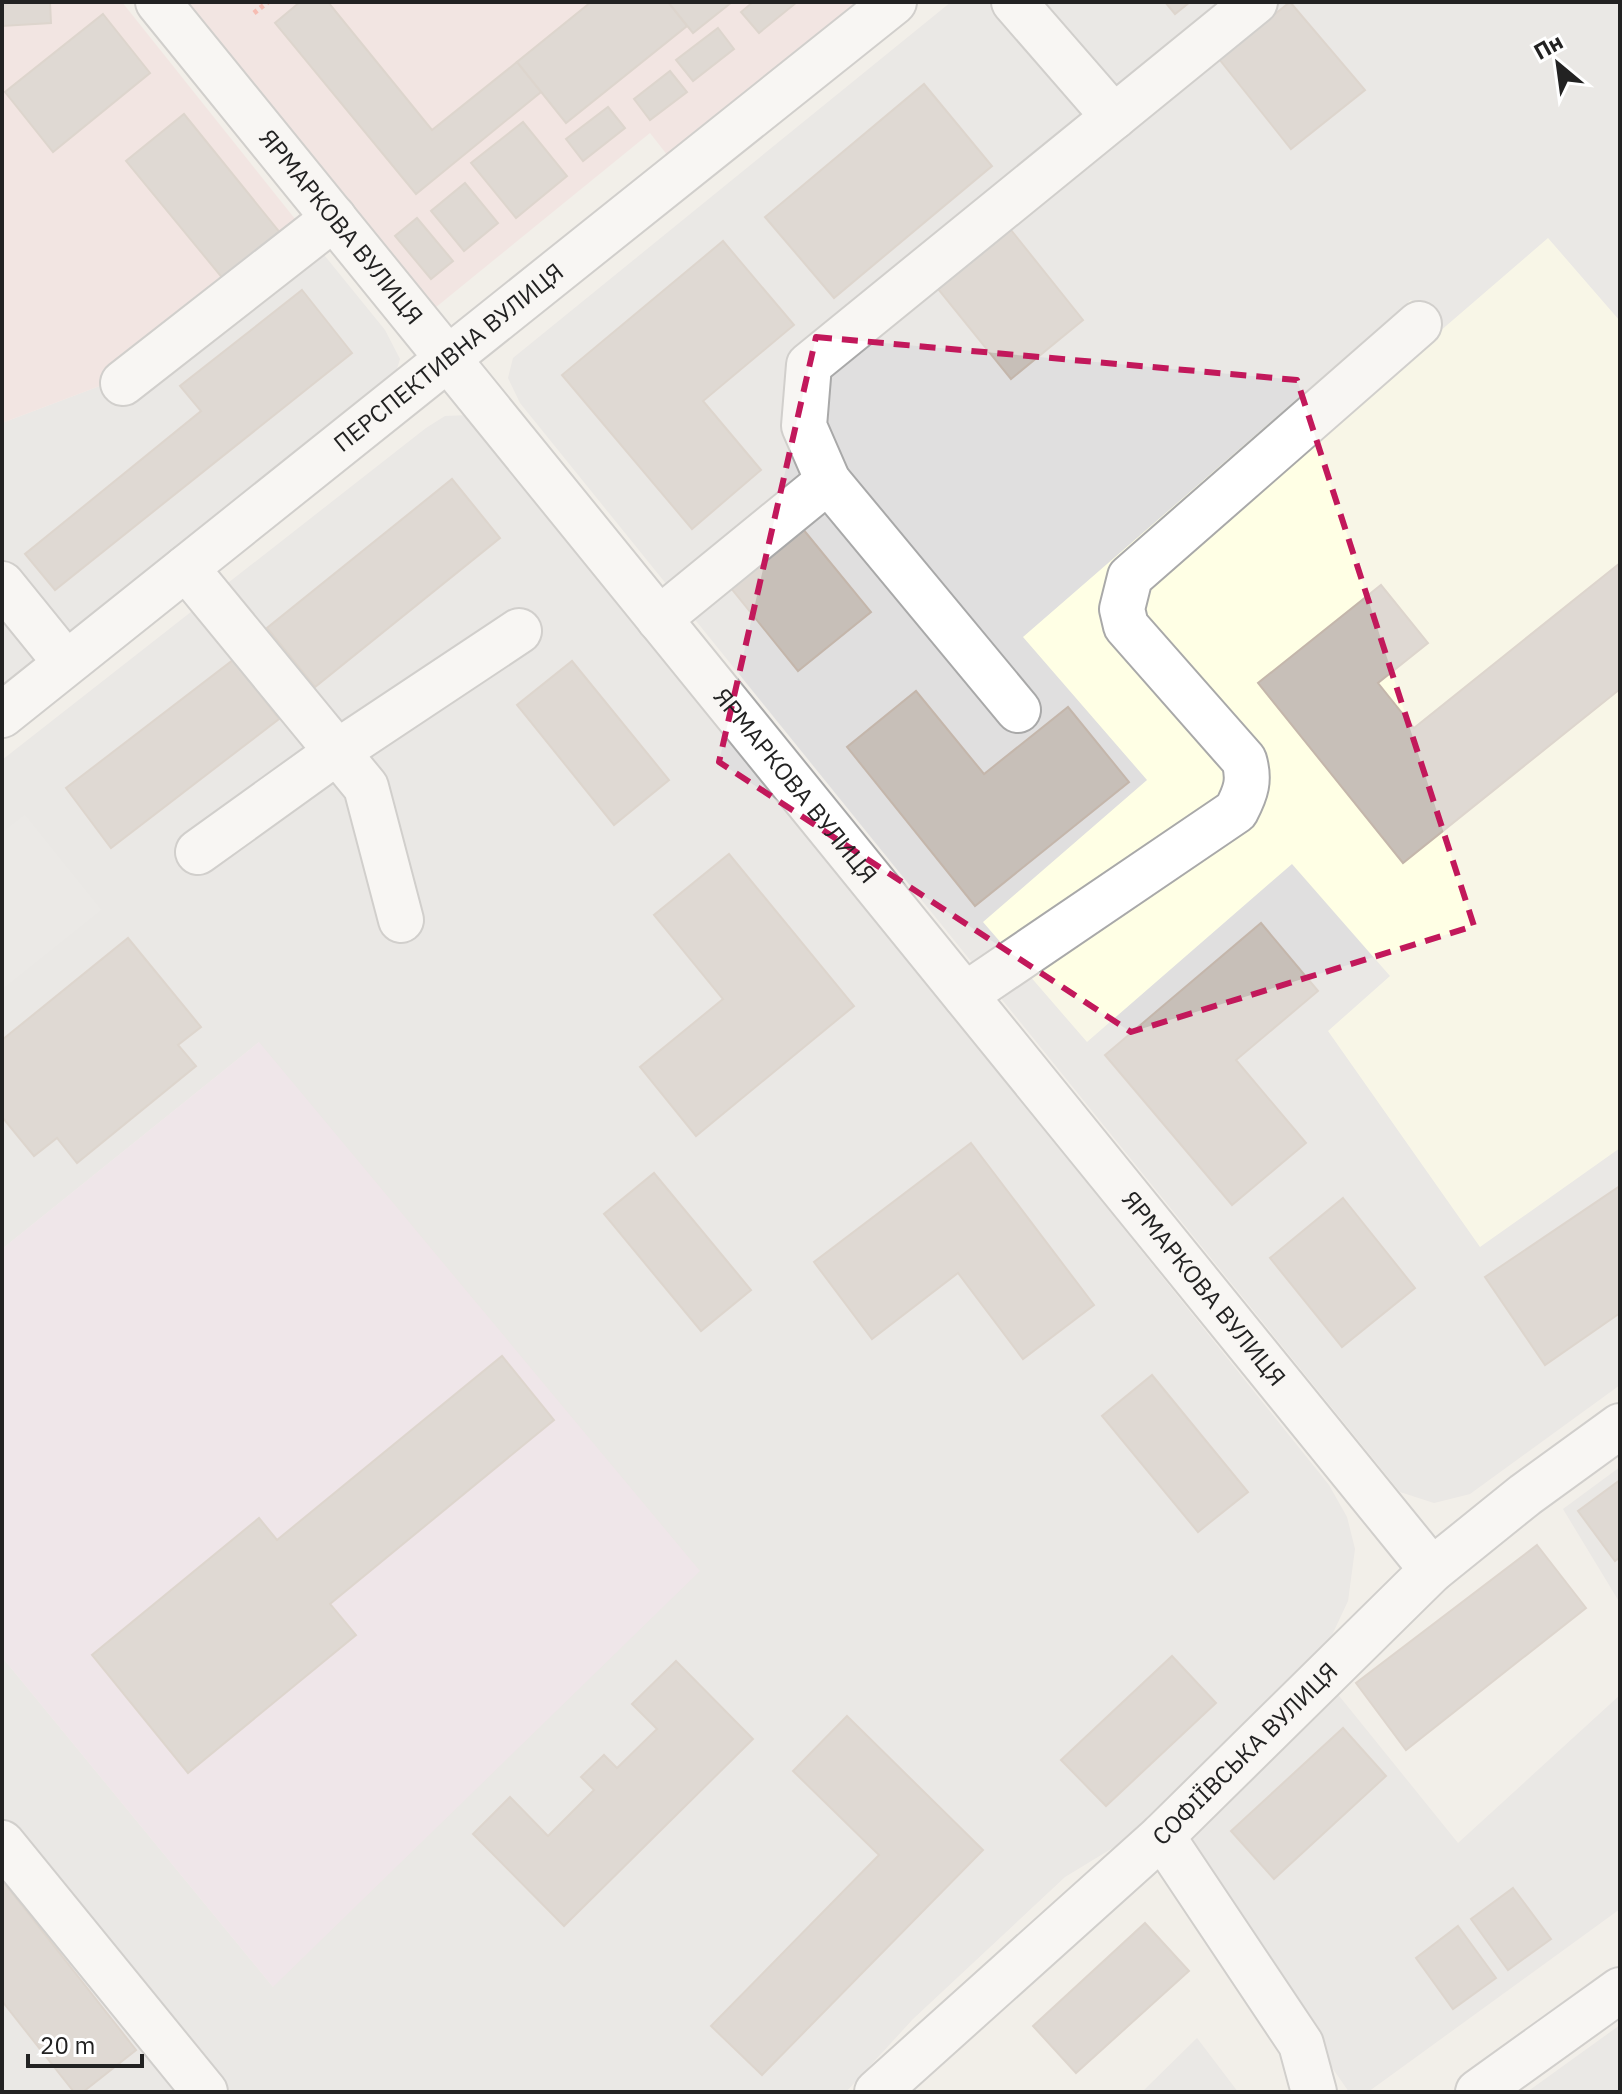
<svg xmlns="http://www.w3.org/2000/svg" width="1622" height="2094" font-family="'IBM Plex Sans',sans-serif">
<rect width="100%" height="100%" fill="#f2efe9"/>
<g fill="#e0dfdf">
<path d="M951,2H1620V1385L1470,1494L1434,1503L1400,1492L520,403L508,378L513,358Z"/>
<path d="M303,229L385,330L400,359L393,382L2,689V423L113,381Z"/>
<path d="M469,415L485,432L1329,1485L1347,1517L1355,1549L1348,1601L1325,1650L1134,1835L1065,1877L913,2019L846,2092H2V1657L273,1987L259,1042L2,1249V760L426,428L445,416Z"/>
<path d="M1620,1467V1603L1563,1509Z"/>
<path d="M1336,1692L1458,1843L1620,1695V1909L1368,2092H1349L1176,1843Z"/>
<path d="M1620,2024V2092H1527L1620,2025Z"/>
<path d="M1197,2038L1238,2092H1142Z"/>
</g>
<g fill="#f2dad9">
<path d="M2,2H122L303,229L113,381L2,423Z"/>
<path d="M177,2H857L668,156L650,133L430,312Z"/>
</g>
<path fill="#ebdbe8" d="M259,1042L700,1571L273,1987L2,1657V1249Z"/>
<path fill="#ffffe5" d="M1548,238L1620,321V1148L1480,1247L1328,1031L1390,976L1292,864L1087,1042L983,922L1147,780L1023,637L1411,300L1439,332Z"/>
<path fill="#e2e2e2" d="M25,814L102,910L2,990V832Z"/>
<g fill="#c7bfb8" stroke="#c4b6ab" stroke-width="2">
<path d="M2,2H50L51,23L2,26Z"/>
<path d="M300,2H328L432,130L517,62L541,92L416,194L275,23Z"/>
<path d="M591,2H668L687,26L566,123L517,62Z"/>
<path d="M668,2H732L693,33Z"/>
<path d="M753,2H797L759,33L741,12Z"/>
<path d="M1165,2H1190L1175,14Z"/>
<path d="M1290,2L1365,90L1291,149L1219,59Z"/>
<path d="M103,14L150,73L53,152L5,92Z"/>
<path d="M718,28L734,49L693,81L676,60Z"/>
<path d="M670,71L687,92L650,120L634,99Z"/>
<path d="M924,84L992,166L834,298L765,217Z"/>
<path d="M608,107L625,128L583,161L566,139Z"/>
<path d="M184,114L286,240L229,286L126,161Z"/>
<path d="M523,122L567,176L516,218L471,163Z"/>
<path d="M465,183L498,223L464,251L431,211Z"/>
<path d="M417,218L453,261L431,279L395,236Z"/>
<path d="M1011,230L1083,320L1011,379L938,289Z"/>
<path d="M723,241L794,325L703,401L761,470L692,529L562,375Z"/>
<path d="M302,290L352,353L55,590L25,554L201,411L180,386Z"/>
<path d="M452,479L500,538L315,687L267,628Z"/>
<path d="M798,523L871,612L798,671L726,582Z"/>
<path d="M1620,563V689L1403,863L1258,683L1381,585L1428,643L1378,683L1414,728Z"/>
<path d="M233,660L279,719L111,848L66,788Z"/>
<path d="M572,661L669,780L614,825L517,705Z"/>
<path d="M916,691L984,774L1068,707L1129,782L975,906L847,747Z"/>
<path d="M729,854L854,1006L696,1136L640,1067L723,999L654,915Z"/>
<path d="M1261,923L1318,991L1236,1060L1306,1143L1232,1205L1105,1055Z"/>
<path d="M128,938L201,1027L178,1045L196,1066L77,1163L57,1138L34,1156L2,1117V1040Z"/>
<path d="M971,1143L1094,1305L1023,1359L958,1273L872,1339L814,1262Z"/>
<path d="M654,1173L751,1290L701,1331L604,1214Z"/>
<path d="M1620,1186V1313L1545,1365L1485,1277Z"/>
<path d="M1343,1198L1415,1288L1342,1347L1270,1258Z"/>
<path d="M502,1356L554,1420L330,1604L356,1635L188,1773L92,1655L259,1518L277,1540Z"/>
<path d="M1152,1375L1248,1492L1198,1532L1102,1416Z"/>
<path d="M1620,1480V1557L1615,1561L1578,1511Z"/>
<path d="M1537,1545L1586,1608L1406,1750L1356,1683Z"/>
<path d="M1172,1656L1216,1703L1106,1806L1061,1760Z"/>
<path d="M676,1661L753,1739L564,1926L473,1834L510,1797L548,1836L594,1790L581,1777L604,1755L617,1768L657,1729L632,1704Z"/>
<path d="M847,1716L983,1850L762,2075L711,2026L879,1855L793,1771Z"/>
<path d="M1343,1728L1386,1776L1274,1879L1231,1831Z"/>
<path d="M2,1880L136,2050L83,2092H74L2,2001Z"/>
<path d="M1513,1888L1551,1939L1508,1970L1471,1919Z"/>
<path d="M1145,1923L1189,1971L1076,2073L1033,2026Z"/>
<path d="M1458,1926L1496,1978L1453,2009L1416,1958Z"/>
</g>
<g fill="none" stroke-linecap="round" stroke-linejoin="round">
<defs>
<g id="minor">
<path id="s1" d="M158,2L1432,1570"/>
<path d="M1014,2L1114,117"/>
<path d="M123,383L334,218"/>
<path d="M186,568L366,787L401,920"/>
<path d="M2,584L66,663"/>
<path d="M659,619L828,481"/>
<path d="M1018,710L828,481L804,426L809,365L1255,2"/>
<path id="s2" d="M2,715L894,2"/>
<path d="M198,852L337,752L519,631"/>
<path d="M965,995L1236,811C1246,792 1250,780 1244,760L1126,626L1122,609L1130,577L1419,324"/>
<path d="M1162,1836L1301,2044L1314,2092"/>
<path d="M2,1843L205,2092"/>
<path id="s3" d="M877,2092L1162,1836L1432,1570L1525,1495L1620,1426"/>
<path d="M1478,2092L1620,1990"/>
</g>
</defs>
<use href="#minor" stroke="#a9a9a9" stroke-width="48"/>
<path stroke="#fa8072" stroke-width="5" stroke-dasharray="4 4" stroke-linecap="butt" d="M254,13L268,2"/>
<use href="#minor" stroke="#fff" stroke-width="44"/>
</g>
<path d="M0 0H1622V2094H0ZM816,337L1297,380L1474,926L1131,1032L719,762Z" fill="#f2efe9" fill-opacity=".55" fill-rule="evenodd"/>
<path fill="none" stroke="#c2185b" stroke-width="6" stroke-dasharray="16 10" stroke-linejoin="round" d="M816,337L1297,380L1474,926L1131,1032L719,762Z"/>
<g text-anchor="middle" stroke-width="8" stroke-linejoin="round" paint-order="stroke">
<g font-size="24" fill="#222" stroke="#fff">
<text dy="8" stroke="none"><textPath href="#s1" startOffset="290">ЯРМАРКОВА ВУЛИЦЯ</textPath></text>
<text dy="8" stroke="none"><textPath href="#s2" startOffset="572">ПЕРСПЕКТИВНА ВУЛИЦЯ</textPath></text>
<text dy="8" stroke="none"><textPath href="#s1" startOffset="1010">ЯРМАРКОВА ВУЛИЦЯ</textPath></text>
<text dy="8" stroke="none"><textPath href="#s1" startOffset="1658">ЯРМАРКОВА ВУЛИЦЯ</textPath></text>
<text dy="8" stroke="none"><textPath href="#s3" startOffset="500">СОФІЇВСЬКА ВУЛИЦЯ</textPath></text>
</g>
</g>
<rect width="1622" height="2094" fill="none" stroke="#222222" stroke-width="8"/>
<g transform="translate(1558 64) rotate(331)" stroke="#ffffff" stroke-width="6" paint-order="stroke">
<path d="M0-6L14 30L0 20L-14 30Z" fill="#222222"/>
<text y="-12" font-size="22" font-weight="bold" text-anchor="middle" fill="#222222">Пн</text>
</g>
<path d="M28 2054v12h114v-12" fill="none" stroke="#222222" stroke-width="4"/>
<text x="40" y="2054" font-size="24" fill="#222222" stroke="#ffffff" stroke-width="6" paint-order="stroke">20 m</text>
</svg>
